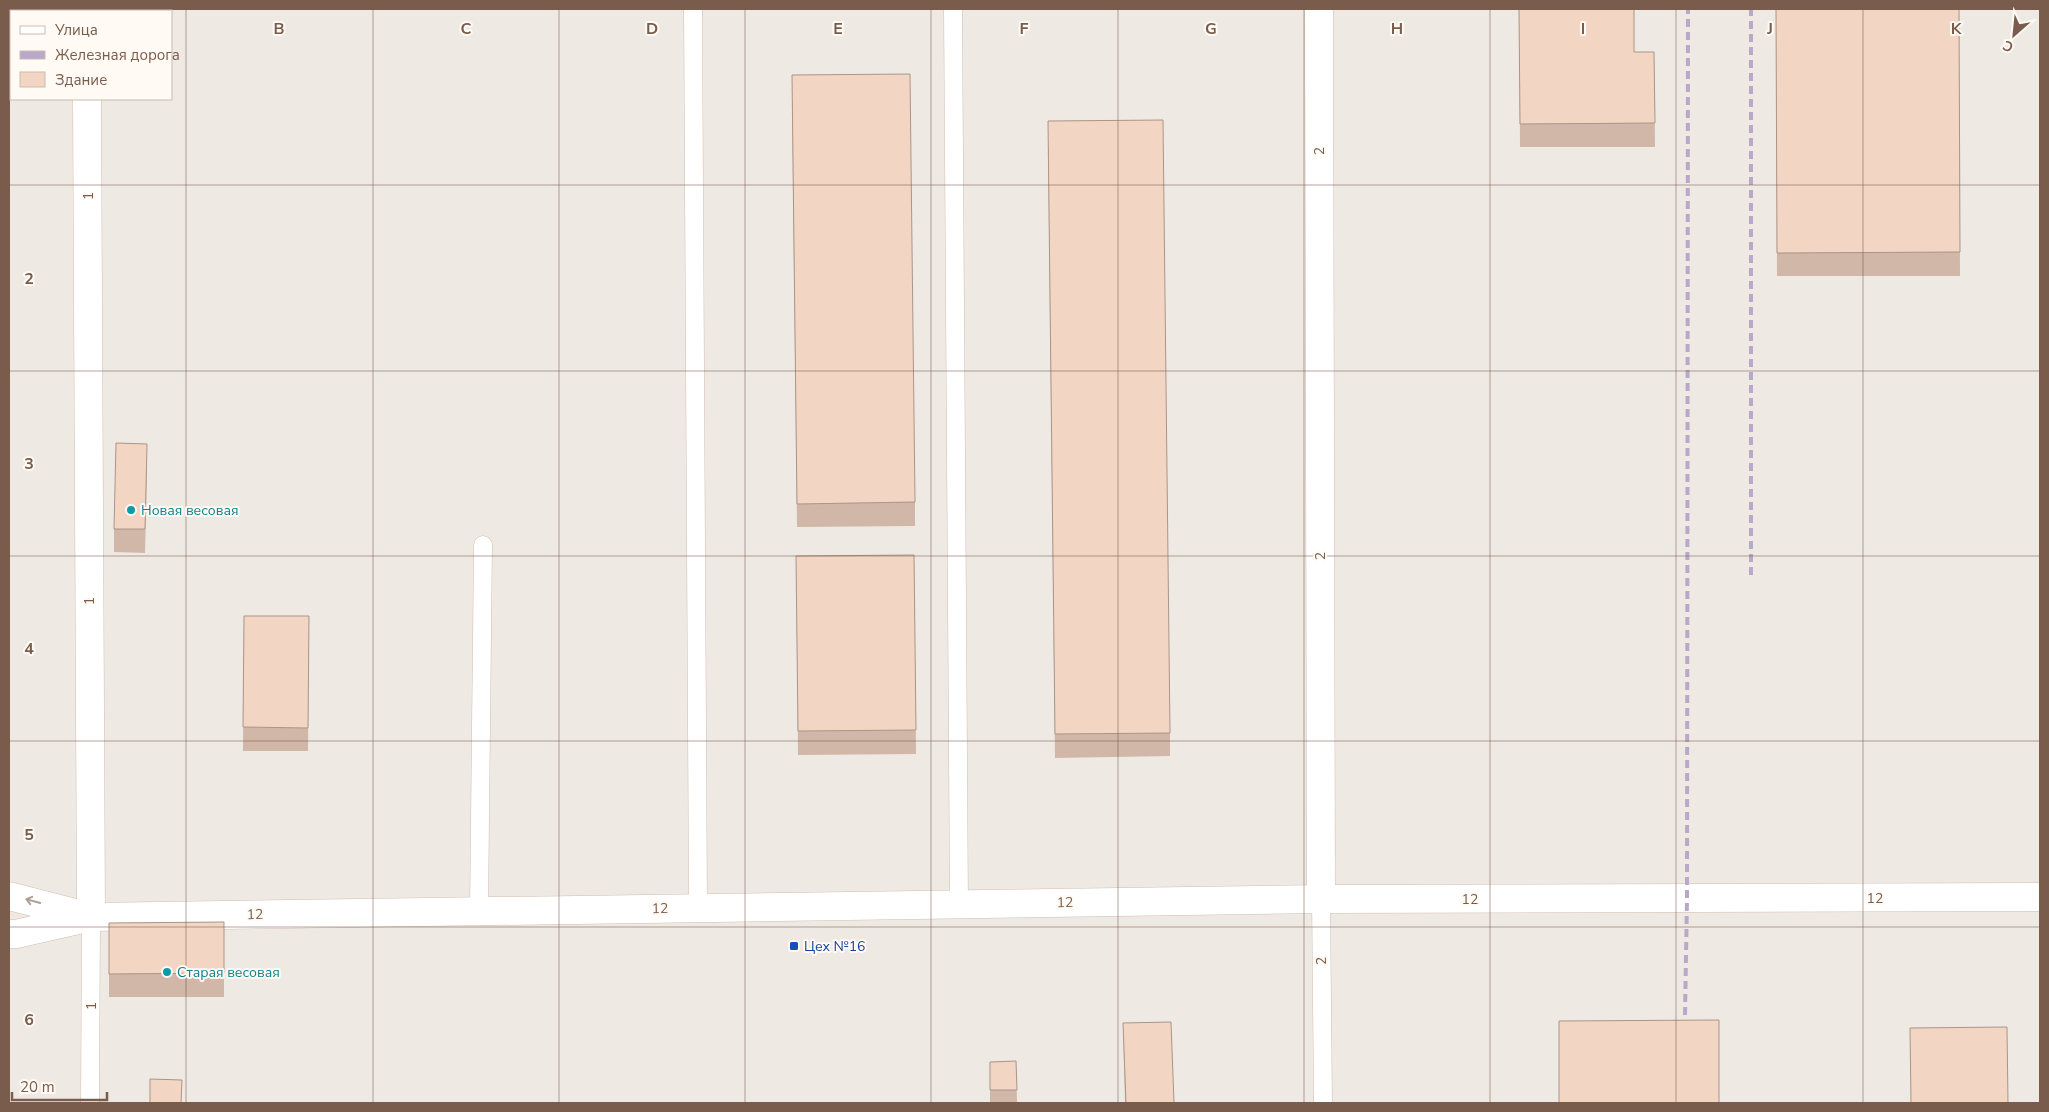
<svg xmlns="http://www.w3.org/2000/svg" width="2049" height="1112" font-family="'Nunito Sans',sans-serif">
<rect width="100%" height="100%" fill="#fdf6ec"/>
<path fill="#efe9e4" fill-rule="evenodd" d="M9,9H2040V1103H9ZM11,11H171V99H11Z"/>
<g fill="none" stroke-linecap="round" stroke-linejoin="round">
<defs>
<g id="service">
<path d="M693,9L698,907"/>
<path d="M953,9L959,904"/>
<path d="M1321,899L1323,1103"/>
<path d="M479,911L483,545"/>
<path d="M90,1103L91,917"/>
</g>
<g id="minor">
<path d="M87,9V11"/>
<path d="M1319,9L1321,899"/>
<path d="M87,99L91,917"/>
<path d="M9,896L87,916"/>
<path d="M9,934H16L91,917L1321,899L2040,897"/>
</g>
</defs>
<use href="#service" stroke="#d1beb0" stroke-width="19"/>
<use href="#minor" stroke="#d1beb0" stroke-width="29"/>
<use href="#service" stroke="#fff" stroke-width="18"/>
<use href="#minor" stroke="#fff" stroke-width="28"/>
<g stroke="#b9a8c9" stroke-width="4" stroke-dasharray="8 5" stroke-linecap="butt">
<path d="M1751,575V9"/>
<path d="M1685,1015L1687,898L1688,9"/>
</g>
</g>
<g fill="#d1b7a8">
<path d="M1519,9L1634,52H1654L1655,147H1520Z"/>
<path d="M1776,9H1959L1960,276H1777Z"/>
<path d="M792,99L915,502V526L797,527Z"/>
<path d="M1048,145L1170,733V756L1055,758Z"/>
<path d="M147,467L145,553L114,552V529Z"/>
<path d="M914,555L916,754L798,755L796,556Z"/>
<path d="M244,616H309L308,751H243Z"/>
<path d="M224,922V997H109V923Z"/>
<path d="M1123,1023L1174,1103H1125Z"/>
<path d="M1016,1061L1017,1103H990V1062Z"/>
</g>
<g fill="#f3d5c3" stroke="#aa9588">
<path d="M1519,9H1634V52H1654L1655,123L1520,124Z"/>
<path d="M1776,9H1959L1960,252L1777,253Z"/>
<path d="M910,74L915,502L797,504L792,75Z"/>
<path d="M1163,120L1170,733L1055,734L1048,121Z"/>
<path d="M116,443L147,444L145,529H114Z"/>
<path d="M914,555L916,730L798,731L796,556Z"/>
<path d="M244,616H309L308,728L243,727Z"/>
<path d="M224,922V973L109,974V923Z"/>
<path d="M1719,1020V1103H1559V1021Z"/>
<path d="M1171,1022L1174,1103H1126L1123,1023Z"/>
<path d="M2007,1027L2008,1103H1911L1910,1028Z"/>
<path d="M1016,1061L1017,1090H990V1062Z"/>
<path d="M150,1079L182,1080L181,1103H150Z"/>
</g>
<defs><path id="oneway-shaft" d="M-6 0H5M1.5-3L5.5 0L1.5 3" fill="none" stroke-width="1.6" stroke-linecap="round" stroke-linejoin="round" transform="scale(1.25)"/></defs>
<use stroke="#af9d94" href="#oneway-shaft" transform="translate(33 901) rotate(-165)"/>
<path fill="none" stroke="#7a5c4d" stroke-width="1" stroke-opacity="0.55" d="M186,9V1103M373,9V1103M559,9V1103M745,9V1103M931,9V1103M1118,9V1103M1304,9V1103M1490,9V1103M1676,9V1103M1863,9V1103M9,185H2040M9,371H2040M9,556H2040M9,741H2040M9,927H2040"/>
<g fill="#0f9aa8" stroke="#fffaf3" stroke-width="2">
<circle cx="131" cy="510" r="5"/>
<circle cx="167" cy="972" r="5"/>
</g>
<rect fill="#1a4fb4" stroke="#fffaf3" stroke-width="2" x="789" y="941" width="10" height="10" rx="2.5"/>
<g text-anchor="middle" stroke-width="4" stroke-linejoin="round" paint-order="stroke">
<g font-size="14" fill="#7a5c4d" stroke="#fffaf3">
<text transform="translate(1319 151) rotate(-90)" y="5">2</text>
<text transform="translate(88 196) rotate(-90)" y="5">1</text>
<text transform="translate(1320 556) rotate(-90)" y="5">2</text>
<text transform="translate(89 601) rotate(-90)" y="5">1</text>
<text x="1875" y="903">12</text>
<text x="1470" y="904">12</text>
<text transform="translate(1065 902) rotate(-1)" y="5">12</text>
<text transform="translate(660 908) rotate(-1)" y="5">12</text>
<text transform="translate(255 914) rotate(-1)" y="5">12</text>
<text transform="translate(1321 961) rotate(-91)" y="5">2</text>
<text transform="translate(91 1006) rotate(-90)" y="5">1</text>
</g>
<g font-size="14" fill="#0d838f" stroke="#fffaf3" text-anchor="start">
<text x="141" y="515">Новая весовая</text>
<text x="177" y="977">Старая весовая</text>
</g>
<g font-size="14" fill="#164399" stroke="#fffaf3" text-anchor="start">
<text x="804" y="951">Цех №16</text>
</g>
</g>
<g font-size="16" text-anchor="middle" font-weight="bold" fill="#7a5c4d" stroke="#fffaf3" stroke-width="4" stroke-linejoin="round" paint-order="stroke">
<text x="279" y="34">B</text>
<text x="466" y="34">C</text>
<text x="652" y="34">D</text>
<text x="838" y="34">E</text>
<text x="1024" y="34">F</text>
<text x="1211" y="34">G</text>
<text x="1397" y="34">H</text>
<text x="1583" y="34">I</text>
<text x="1770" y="34">J</text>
<text x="1956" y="34">K</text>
<text x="29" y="284">2</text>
<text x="29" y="469">3</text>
<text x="29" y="654">4</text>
<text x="29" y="840">5</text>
<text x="29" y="1025">6</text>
</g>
<rect width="2049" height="1112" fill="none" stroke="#7a5c4d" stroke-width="20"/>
<rect x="10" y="10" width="162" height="90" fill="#fffaf3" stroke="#cabbb1"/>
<rect x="20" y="26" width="25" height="8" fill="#ffffff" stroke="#cabbb1"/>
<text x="55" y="35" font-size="15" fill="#7a5c4d">Улица</text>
<rect x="20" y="51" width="25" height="8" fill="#b9a8c9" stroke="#cabbb1"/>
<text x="55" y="60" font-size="15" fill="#7a5c4d">Железная дорога</text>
<rect x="20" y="72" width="25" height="15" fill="#f3d5c3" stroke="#cabbb1"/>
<text x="55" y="85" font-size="15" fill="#7a5c4d">Здание</text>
<g transform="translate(2014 35) rotate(207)" stroke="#fffaf3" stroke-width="4" paint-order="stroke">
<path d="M0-4L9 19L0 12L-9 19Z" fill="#7a5c4d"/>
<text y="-8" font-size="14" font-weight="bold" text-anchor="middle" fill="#7a5c4d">С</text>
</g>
<path d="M12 1092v8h95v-8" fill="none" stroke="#7a5c4d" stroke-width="2.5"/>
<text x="20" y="1092" font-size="15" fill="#7a5c4d" stroke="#fffaf3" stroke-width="4" paint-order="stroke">20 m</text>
</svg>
